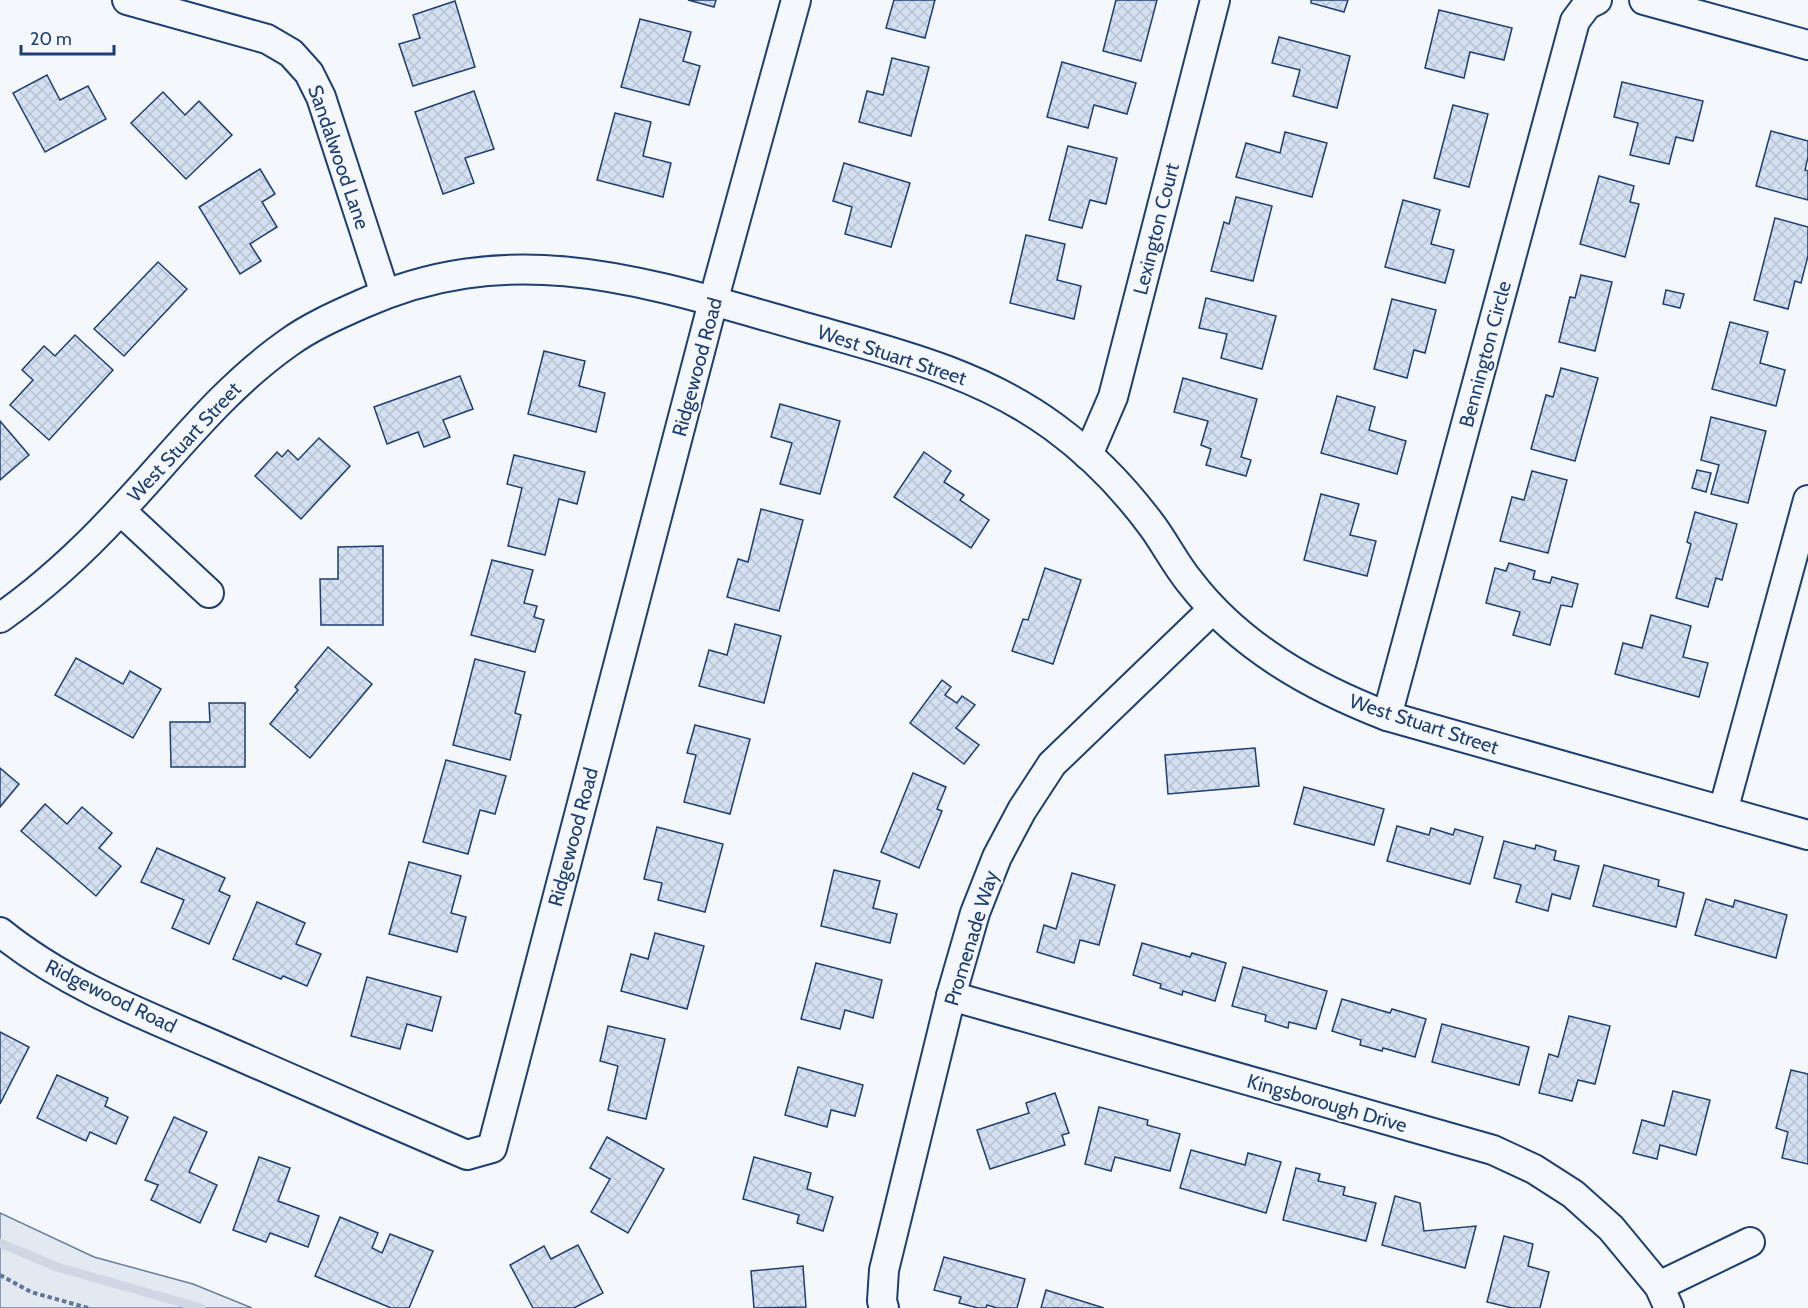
<svg xmlns="http://www.w3.org/2000/svg" width="1808" height="1308" font-family="Cabin,sans-serif">
<defs>
<pattern id="building-cross-hatch" width="8" height="8" patternUnits="userSpaceOnUse" patternTransform="scale(1.5)"><rect width="8" height="8" fill="#d5e0f0"/><path d="M0 0l8 8M0 8l8-8" fill="none" stroke="#b6c1d1"/></pattern>
</defs>
<rect width="100%" height="100%" fill="#f4f7fb"/>
<path fill="#e3e9f0" stroke="#687fa3" stroke-width="1.5" d="M0,1213L94,1257L193,1284L252,1308H0Z"/>
<g fill="none" stroke-linecap="round" stroke-linejoin="round">
<path stroke="#cfd7e4" stroke-width="9" d="M0,1243L57,1267L201,1308"/>
</g>
<g fill="url(#building-cross-hatch)" stroke="#1d3f73" stroke-width="1.5">
<path d="M688,0H716L714,7Z"/>
<path d="M894,0H935L925,38L886,28Z"/>
<path d="M1116,0H1157L1141,61L1103,51Z"/>
<path d="M1311,0H1348L1344,12L1311,3Z"/>
<path d="M455,1L475,67L413,86L399,44L420,38L413,15Z"/>
<path d="M1439,10L1512,28L1504,60L1470,52L1464,78L1425,68Z"/>
<path d="M640,19L691,32L683,61L700,66L689,105L621,87Z"/>
<path d="M1279,37L1350,56L1337,108L1293,96L1300,70L1272,63Z"/>
<path d="M892,58L929,67L911,136L859,122L867,91L883,95Z"/>
<path d="M1062,62L1136,83L1127,114L1094,105L1088,128L1047,117Z"/>
<path d="M47,75L60,100L88,86L106,119L45,152L13,93Z"/>
<path d="M1622,82L1703,101L1693,141L1676,137L1669,164L1630,155L1638,123L1614,117Z"/>
<path d="M474,91L494,149L465,158L474,183L443,194L415,112Z"/>
<path d="M163,92L185,115L199,101L232,135L186,179L131,123Z"/>
<path d="M1453,105L1488,114L1469,187L1434,178Z"/>
<path d="M615,113L651,122L643,156L671,163L663,197L597,180Z"/>
<path d="M1771,131L1808,141V157L1805,170L1808,171V200L1756,186Z"/>
<path d="M1285,132L1327,143L1312,197L1236,177L1246,143L1280,153Z"/>
<path d="M1068,146L1117,158L1106,204L1090,200L1082,228L1049,220Z"/>
<path d="M844,163L910,183L891,247L845,234L852,207L833,201Z"/>
<path d="M260,169L275,194L262,202L277,227L250,244L261,261L240,274L199,207Z"/>
<path d="M1599,176L1634,186L1630,202L1639,204L1625,257L1580,244Z"/>
<path d="M1236,197L1272,206L1253,281L1211,271L1224,222L1229,224Z"/>
<path d="M1403,200L1440,210L1431,244L1454,250L1445,283L1385,267Z"/>
<path d="M1775,218L1808,227V256L1801,283L1795,281L1788,309L1754,300Z"/>
<path d="M1026,235L1065,244L1057,280L1081,286L1074,319L1010,303Z"/>
<path d="M158,262L187,289L124,356L94,329Z"/>
<path d="M1581,275L1612,282L1595,351L1559,342L1570,297L1575,298Z"/>
<path d="M1666,290L1684,294L1680,308L1663,304Z"/>
<path d="M1206,298L1276,316L1262,369L1221,358L1227,334L1199,328Z"/>
<path d="M1392,299L1436,310L1425,353L1414,350L1407,378L1374,369Z"/>
<path d="M1730,322L1768,332L1760,363L1785,370L1776,406L1712,389Z"/>
<path d="M75,335L113,370L49,440L10,405L33,380L22,370L44,346L55,356Z"/>
<path d="M544,351L585,361L579,386L605,393L596,432L528,414Z"/>
<path d="M1561,368L1598,378L1575,461L1531,449L1546,395L1553,397Z"/>
<path d="M460,376L473,409L443,420L450,437L424,447L418,432L387,444L374,407Z"/>
<path d="M1183,378L1257,399L1241,457L1251,460L1246,476L1206,465L1211,449L1201,445L1208,421L1174,412Z"/>
<path d="M1337,396L1375,407L1369,430L1406,441L1397,474L1321,453Z"/>
<path d="M780,404L840,421L820,494L780,484L792,443L771,437Z"/>
<path d="M1711,417L1766,431L1748,503L1711,494L1719,465L1701,460Z"/>
<path d="M0,421L29,455L0,480Z"/>
<path d="M319,438L350,466L301,519L255,476L277,452L282,457L288,450L298,460Z"/>
<path d="M924,452L951,471L944,482L964,495L960,500L989,520L971,548L894,497Z"/>
<path d="M514,455L585,472L577,504L559,499L545,555L508,546L522,488L507,484Z"/>
<path d="M1697,470L1711,473L1706,492L1692,488Z"/>
<path d="M1532,471L1567,480L1548,553L1500,541L1512,497L1524,500Z"/>
<path d="M1321,494L1359,504L1350,535L1376,541L1367,576L1304,560Z"/>
<path d="M761,509L803,520L779,611L727,597L738,559L748,562Z"/>
<path d="M1695,512L1737,524L1722,580L1716,578L1708,607L1676,598L1691,544L1687,542Z"/>
<path d="M383,546V625H321L320,579H338V547Z"/>
<path d="M492,560L533,570L524,603L537,606L534,617L544,620L535,652L471,635Z"/>
<path d="M1509,563L1535,571L1533,579L1550,583L1552,577L1578,584L1572,607L1561,605L1550,645L1513,635L1520,612L1486,603L1495,568L1506,571Z"/>
<path d="M1045,568L1081,580L1053,664L1012,651L1023,619L1028,620Z"/>
<path d="M1651,615L1691,626L1683,657L1708,663L1699,697L1615,674L1623,643L1642,648Z"/>
<path d="M735,624L781,636L764,703L699,686L709,650L727,655Z"/>
<path d="M328,647L372,684L310,758L270,724L298,690L295,687Z"/>
<path d="M76,658L123,684L130,671L161,689L133,738L55,695Z"/>
<path d="M475,659L525,672L515,713L521,715L510,760L453,745Z"/>
<path d="M942,680L951,687L945,695L957,703L962,696L975,705L956,728L979,745L964,764L910,723Z"/>
<path d="M209,703H245V767H171L170,722H210Z"/>
<path d="M695,725L750,739L730,814L684,802L696,755L687,753Z"/>
<path d="M1255,748L1259,786L1168,794L1165,755Z"/>
<path d="M446,760L506,776L495,814L480,810L468,854L423,842Z"/>
<path d="M0,768L19,784L0,807Z"/>
<path d="M913,773L946,787L937,809L942,811L919,868L881,852Z"/>
<path d="M1304,787L1384,809L1374,845L1294,824Z"/>
<path d="M45,804L67,824L82,807L112,833L99,848L121,866L96,896L21,831Z"/>
<path d="M1397,826L1429,835L1431,828L1453,835L1455,829L1483,837L1470,884L1387,861Z"/>
<path d="M657,827L723,844L705,912L658,900L662,883L644,879Z"/>
<path d="M1504,841L1535,849L1536,845L1556,851L1554,860L1579,866L1570,899L1552,894L1548,911L1516,902L1521,885L1494,878Z"/>
<path d="M157,848L225,878L219,891L230,896L209,944L172,928L184,900L141,882Z"/>
<path d="M409,862L461,876L451,913L466,917L457,952L389,934Z"/>
<path d="M1604,865L1659,880L1658,886L1684,893L1676,927L1593,906Z"/>
<path d="M834,870L880,881L873,908L897,914L890,943L821,926Z"/>
<path d="M1072,873L1115,885L1099,945L1080,940L1074,963L1037,952L1044,925L1056,929Z"/>
<path d="M1706,899L1733,907L1735,900L1787,915L1776,958L1695,935Z"/>
<path d="M257,902L305,923L296,944L321,954L307,986L283,976L281,979L233,959Z"/>
<path d="M655,933L704,946L687,1009L621,991L631,954L648,959Z"/>
<path d="M1142,943L1190,957L1192,953L1226,963L1215,1001L1183,991L1182,995L1160,988L1161,984L1133,975Z"/>
<path d="M816,963L882,980L873,1018L845,1010L840,1029L801,1019Z"/>
<path d="M1243,967L1327,991L1316,1029L1289,1022L1288,1028L1265,1021L1266,1015L1232,1006Z"/>
<path d="M367,977L441,997L432,1031L407,1024L400,1049L351,1036Z"/>
<path d="M1342,999L1390,1013L1392,1009L1426,1019L1415,1057L1383,1048L1382,1051L1360,1045L1361,1040L1332,1031Z"/>
<path d="M1569,1016L1610,1026L1595,1084L1578,1080L1572,1101L1539,1093L1549,1054L1558,1057Z"/>
<path d="M1442,1024L1529,1047L1519,1085L1432,1062Z"/>
<path d="M608,1026L665,1039L646,1119L608,1110L618,1066L600,1061Z"/>
<path d="M0,1032L29,1047L0,1104Z"/>
<path d="M798,1067L863,1085L855,1116L831,1110L827,1127L785,1115Z"/>
<path d="M1791,1070L1808,1074V1164L1782,1158L1788,1132L1776,1128Z"/>
<path d="M57,1075L108,1098L105,1106L128,1117L116,1144L90,1132L86,1141L37,1118Z"/>
<path d="M1673,1091L1710,1100L1696,1155L1660,1145L1657,1159L1633,1153L1642,1120L1664,1126Z"/>
<path d="M1055,1093L1069,1133L1062,1135L1065,1145L990,1169L977,1130L1029,1113L1026,1103Z"/>
<path d="M1099,1107L1148,1120L1147,1125L1180,1134L1170,1171L1115,1157L1111,1171L1085,1164Z"/>
<path d="M174,1117L207,1132L189,1172L217,1185L200,1223L151,1200L158,1185L145,1180Z"/>
<path d="M607,1137L664,1169L628,1233L591,1212L610,1179L590,1168Z"/>
<path d="M1191,1150L1245,1165L1248,1153L1281,1162L1266,1213L1180,1188Z"/>
<path d="M259,1157L290,1168L278,1201L319,1216L308,1247L270,1233L266,1242L233,1230Z"/>
<path d="M754,1157L811,1173L807,1189L833,1197L823,1231L797,1223L799,1215L743,1199Z"/>
<path d="M1296,1168L1320,1174L1318,1181L1345,1187L1343,1195L1376,1203L1366,1241L1283,1220Z"/>
<path d="M1395,1196L1420,1203L1424,1231L1476,1226L1465,1268L1382,1245Z"/>
<path d="M340,1217L378,1233L372,1248L382,1253L390,1234L433,1251L409,1308H391L315,1276Z"/>
<path d="M1504,1236L1533,1244L1528,1266L1549,1272L1540,1308H1512L1487,1302Z"/>
<path d="M578,1245L603,1293L574,1308H533L510,1265L544,1246L551,1259Z"/>
<path d="M944,1257L1025,1279L1017,1308H997L987,1305L986,1308H978L959,1303L961,1297L934,1290Z"/>
<path d="M803,1266L806,1307L754,1308L751,1271Z"/>
<path d="M1046,1290L1104,1308H1041Z"/>
</g>
<g fill="none" stroke-linecap="round" stroke-linejoin="round">
<defs>
<g id="street">
<path d="M127,0L267,39L291,53L309,73L321,97L385,294"/>
<path d="M1644,0L1808,45"/>
<path d="M1088,455L1113,397L1215,0"/>
<path d="M121,511L209,593"/>
<path d="M0,618C44,587 81,553 118,513C174,454 220,391 288,343C310,327 337,315 362,304C518,234 654,285 808,328C893,352 981,373 1054,427C1091,454 1125,489 1153,527C1166,545 1176,565 1190,582C1240,647 1312,687 1387,716L1808,835"/>
<path d="M1387,716L1575,21L1587,5L1597,0"/>
<path d="M1723,811L1808,500"/>
<path d="M0,932C64,984 142,1014 216,1046C300,1083 383,1119 467,1155L492,1148L713,302L796,0"/>
<path d="M951,996L1493,1150L1534,1169L1573,1194L1611,1228L1659,1286L1669,1308"/>
<path d="M1659,1286L1750,1242"/>
<path d="M884,1308L882,1301L884,1270L951,996L975,913L997,857L1022,810L1052,764L1213,609"/>
</g>
</defs>
<use href="#street" stroke="#1d3f73" stroke-width="32"/>
<path stroke="#5e769c" stroke-width="4" stroke-dasharray="4.5 3" stroke-linecap="butt" d="M0,1275L31,1292L88,1308"/>
<use href="#street" stroke="#f4f7fb" stroke-width="28"/>
</g>
<g text-anchor="middle" stroke-width="4.5" stroke-linejoin="round" paint-order="stroke">
<g font-size="20" fill="#1d3f73" stroke="#f4f7fb">
<text transform="translate(339 157) rotate(71)" y="7">Sandalwood Lane</text>
<text transform="translate(1156 229) rotate(-76)" y="7">Lexington Court</text>
<text transform="translate(1485 354) rotate(-75)" y="7">Bennington Circle</text>
<text transform="translate(892 355) rotate(18)" y="7">West Stuart Street</text>
<text transform="translate(697 367) rotate(-75)" y="7">Ridgewood Road</text>
<text transform="translate(184 442) rotate(-47)" y="7">West Stuart Street</text>
<text transform="translate(1424 724) rotate(18)" y="7">West Stuart Street</text>
<text transform="translate(573 837) rotate(-75)" y="7">Ridgewood Road</text>
<text transform="translate(971 938) rotate(-73)" y="7">Promenade Way</text>
<text transform="translate(111 996) rotate(26)" y="7">Ridgewood Road</text>
<text transform="translate(1327 1103) rotate(16)" y="7">Kingsborough Drive</text>
</g>
</g>
<path d="M21 45v9h93v-9" fill="none" stroke="#1d3f73" stroke-width="3"/>
<text x="30" y="45" font-size="18" fill="#1d3f73" stroke="#f4f7fb" stroke-width="4.5" paint-order="stroke">20 m</text>
</svg>
